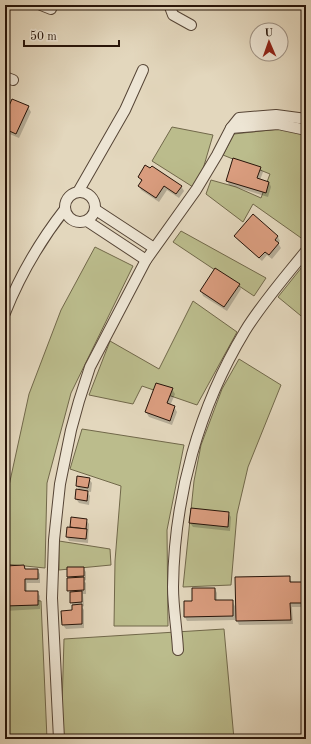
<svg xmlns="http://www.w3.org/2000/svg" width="311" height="744" font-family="'Old Standard TT',serif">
<rect width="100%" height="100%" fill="#e3d7bd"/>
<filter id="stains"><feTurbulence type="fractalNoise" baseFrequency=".005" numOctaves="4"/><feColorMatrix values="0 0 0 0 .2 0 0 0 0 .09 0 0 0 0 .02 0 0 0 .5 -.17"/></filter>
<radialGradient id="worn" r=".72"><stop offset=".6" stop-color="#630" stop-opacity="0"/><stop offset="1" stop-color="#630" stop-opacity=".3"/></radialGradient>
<g fill="#bbbc8c" stroke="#71684a">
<path d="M172,127L213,135L203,169L193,187L152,161Z"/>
<path d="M279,129L306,133V235L304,240L253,204L243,222L206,194L211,180L236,187L261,198L270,174L223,155L234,134Z"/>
<path d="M181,231L266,278L254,296L173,242Z"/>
<path d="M95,247L133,266L71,393L47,483L45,568L5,564V504L29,394L61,310Z"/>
<path d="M306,262V320L278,297Z"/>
<path d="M193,301L237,332L197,405L142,386L133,404L89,395L110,341L159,369Z"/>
<path d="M239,359L281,385L248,467L237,514L231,585L183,587L194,481L201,445L222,389Z"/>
<path d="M82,429L184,445L167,530L168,626H114L115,561L121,486L70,469Z"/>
<path d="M59,541L110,549L111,565L59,570Z"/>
<path d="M5,597L41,601L47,739H6Z"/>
<path d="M224,629L234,739H61L64,639Z"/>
</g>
<g fill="#0003">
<path d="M28,107L31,112L19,138L5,132V117Z"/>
<path d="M260,168L263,172L260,180L269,182L271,187L268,197L229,185L227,180Z"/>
<path d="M139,177L181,186L184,191L179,198L167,190L159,202L141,190L139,186L142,182Z"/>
<path d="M253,216L278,237L280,241L278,243L281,248L272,259L267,255L262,261L238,240L236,236Z"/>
<path d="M239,285L241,289L227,311L203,296L201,291Z"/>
<path d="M172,389L175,394L170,406L174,407L177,412L172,425L149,417L146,412Z"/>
<path d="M89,479L92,483L91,492L87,491L90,496L89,505L79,503L76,499L80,491L77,486Z"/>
<path d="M228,513L231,517L230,531L193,527L190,523Z"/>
<path d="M72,518L86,520L89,524L88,543L69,541L67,537L71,528Z"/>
<path d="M24,566L26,570H37L40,574V583H27V592H37L40,596V609L5,611V567Z"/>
<path d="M83,568L86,572V580L84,581L86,583V594H83L84,606L82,607L84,610V628L66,629L63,625L73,611L71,595L68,590L69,579L68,577Z"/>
<path d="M289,577L292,583H302L305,588V607H292L293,624L239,625L235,617V620L187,621L185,617L193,602L215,589L217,593V601H232L236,608Z"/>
</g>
<g fill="#da9d7f" stroke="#271409">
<path d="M12,99L29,106L16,134L5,129V115Z"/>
<path d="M233,158L261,167L257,178L269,182L266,193L226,181Z"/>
<path d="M145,165L150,168L152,166L182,186L176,194L164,186L156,198L138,186L142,180L138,177Z"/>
<path d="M253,214L278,236L275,240L279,243L269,255L265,252L259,258L234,236Z"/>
<path d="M215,268L240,284L224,307L200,291Z"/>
<path d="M156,383L173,388L167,403L175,406L170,421L145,412Z"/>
<path d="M77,476L90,478L88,488L76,486Z"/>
<path d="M76,489L88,491L87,501L75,499Z"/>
<path d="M191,508L229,512L228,527L189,523Z"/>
<path d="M71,517L87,519L86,529L70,527Z"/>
<path d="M67,527L87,529L86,539L66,537Z"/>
<path d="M24,565L25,569H38V579H25V591H38V605L5,606V566Z"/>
<path d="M67,567H84V576L67,577Z"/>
<path d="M290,576V582H303V603H290L291,620L236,621L235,577Z"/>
<path d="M84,577V590L67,591V578Z"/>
<path d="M192,588H215V600H233V616L184,617V601H192Z"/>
<path d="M82,591V602L70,603V592Z"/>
<path d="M82,604V624L62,625L61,611L72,610V605Z"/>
</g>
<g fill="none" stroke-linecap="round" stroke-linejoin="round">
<defs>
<g id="street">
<path d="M41,5L51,9"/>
<path d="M170,5V7L173,15L191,25"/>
<path d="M5,77L13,80"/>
<path d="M231,128L278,124L306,130"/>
<circle cx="80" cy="207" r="15"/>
<path d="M78,192L125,110L143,70"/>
<path d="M96,210L154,248"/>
<path d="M87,221L146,260"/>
<path d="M5,313C20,275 40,241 65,209"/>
<path d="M178,650C177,629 173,608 173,587C174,497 199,407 245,331C263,302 285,277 306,251"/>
<path d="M59,739L52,598L54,540L60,484L71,430L79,401L90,367L146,260L196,190L217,155L231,128L239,118L276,115L306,119"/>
</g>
</defs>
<use href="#street" stroke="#564536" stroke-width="12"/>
<use href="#street" stroke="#ede5d4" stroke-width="10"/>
</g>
<rect width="311" height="744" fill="none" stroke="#e3d7bd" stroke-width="20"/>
<rect x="6" y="6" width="299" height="732" fill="none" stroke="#271409" stroke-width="2"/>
<rect x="10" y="10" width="291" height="724" fill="none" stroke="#271409"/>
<g transform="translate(269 42) rotate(358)"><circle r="19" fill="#ede5d4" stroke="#9e9183"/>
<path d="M0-3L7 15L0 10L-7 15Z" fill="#8f2418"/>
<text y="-6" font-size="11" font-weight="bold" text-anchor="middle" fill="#271409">U</text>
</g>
<path d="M24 40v6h95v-6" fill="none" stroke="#271409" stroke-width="2"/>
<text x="30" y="40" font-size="12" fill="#271409" stroke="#ede5d4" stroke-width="3" paint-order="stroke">50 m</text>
<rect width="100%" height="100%" filter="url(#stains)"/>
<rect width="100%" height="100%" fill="url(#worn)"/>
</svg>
